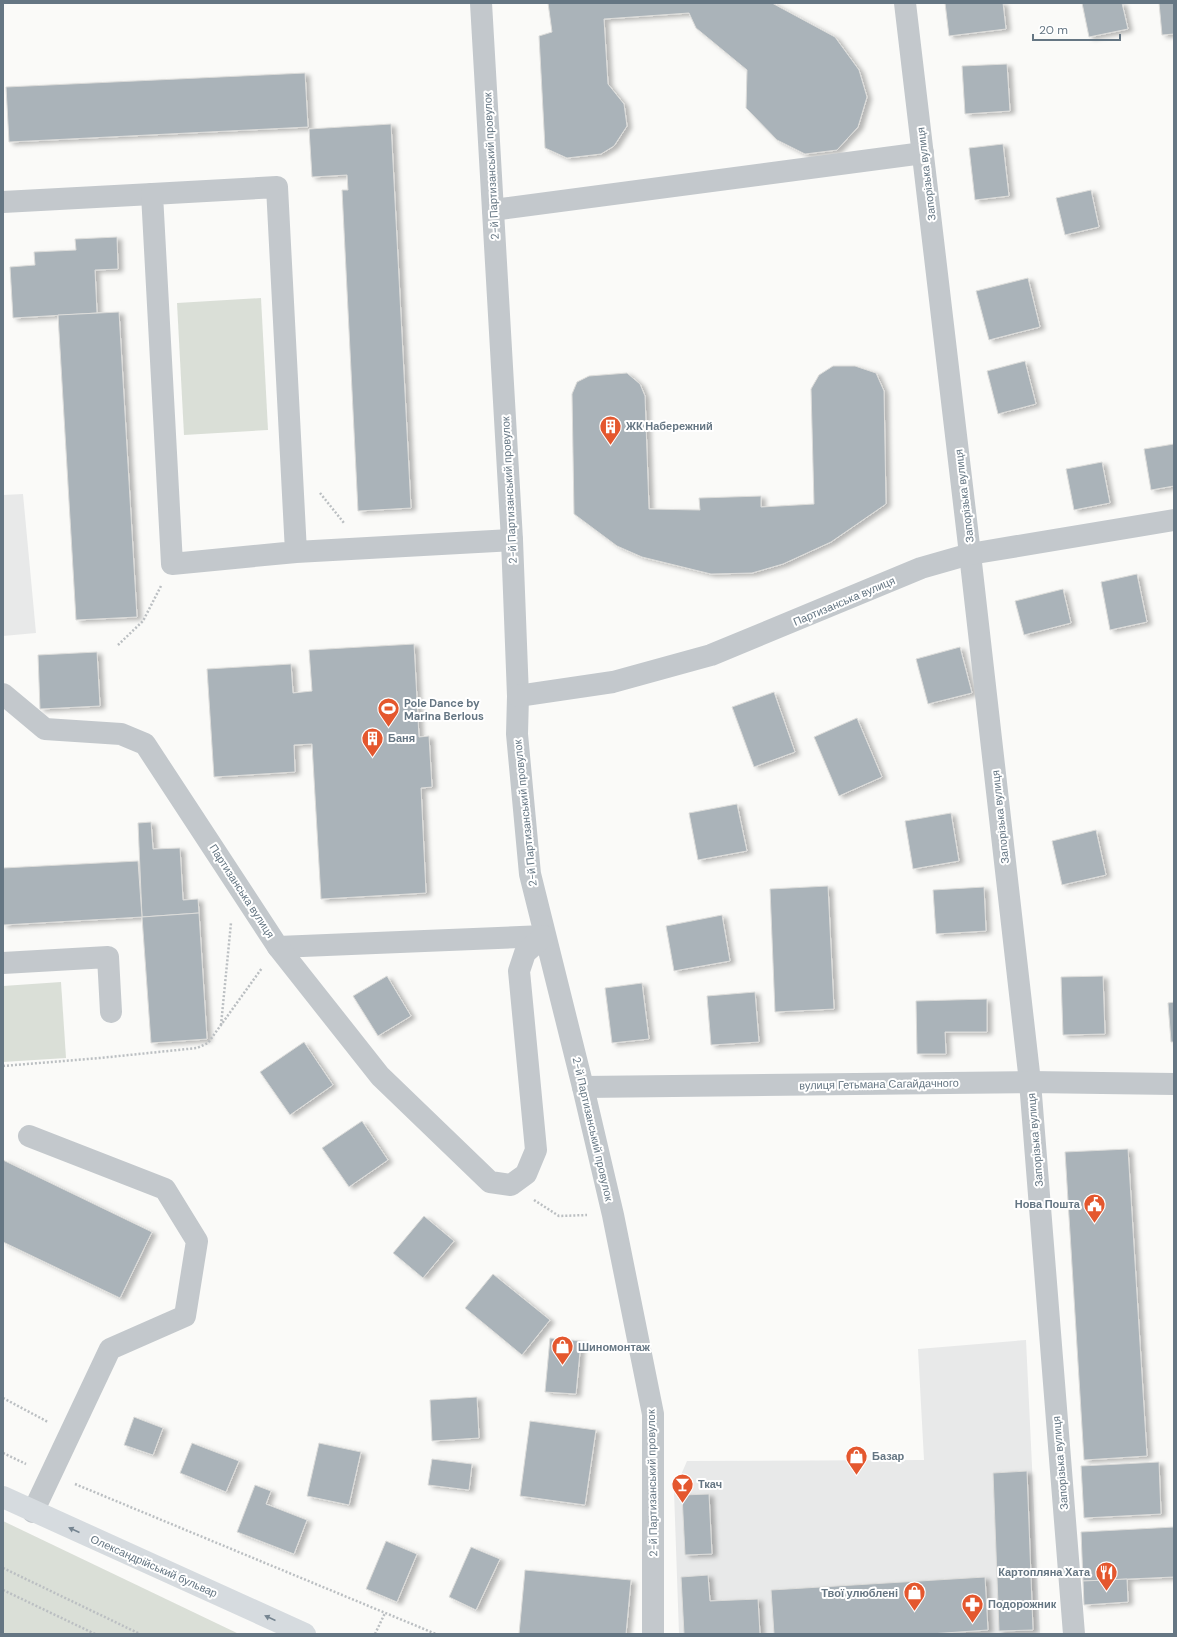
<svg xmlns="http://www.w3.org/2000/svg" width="1177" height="1637" font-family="'DM Sans',sans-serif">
<defs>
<filter id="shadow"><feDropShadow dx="4.5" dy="2.5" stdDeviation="2" flood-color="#0004"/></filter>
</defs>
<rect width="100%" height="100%" fill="#fafaf8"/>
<g fill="#e8e9e9">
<path d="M23,494L36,633L3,636V495Z"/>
<path d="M1026,1340L1040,1634H679L674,1491L687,1461L924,1460L918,1349Z"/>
</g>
<g fill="#dadfd7">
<path d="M261,298L268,430L184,435L177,303Z"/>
<path d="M61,982L66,1058L3,1062V986Z"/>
<path d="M3,1521L239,1634H3Z"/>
</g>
<g fill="#aab3b9" stroke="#dcdcda" filter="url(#shadow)">
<path d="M548,3H772L835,37L859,70L867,97L858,127L837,150L805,154L777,140L746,108L747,70L696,28L689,13L604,19L608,84L624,104L627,126L614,146L601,154L567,158L545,148L539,36L552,32Z"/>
<path d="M945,3H1003L1006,29L949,36Z"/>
<path d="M1082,3H1122L1128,29L1089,37Z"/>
<path d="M1159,3H1174V34L1162,35Z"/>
<path d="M1007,64L1010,111L965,114L962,66Z"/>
<path d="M305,73L308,127L9,142L6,87Z"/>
<path d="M391,124L411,508L358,511L342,190H348L347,175L312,177L309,129Z"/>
<path d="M1003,144L1009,196L975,200L969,148Z"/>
<path d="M1091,190L1099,227L1065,235L1056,198Z"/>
<path d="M117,237L118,269L95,270L97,313L13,318L10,267L35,265L34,252L76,250L75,239Z"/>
<path d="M1028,278L1040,327L989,340L976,291Z"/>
<path d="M119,312L137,617L76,620L58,315Z"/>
<path d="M1025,361L1036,404L998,414L987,371Z"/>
<path d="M833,366H855L876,373L884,391L886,504L831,542L783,564L752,573L711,574L642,557L617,546L574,514L572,394L577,382L589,376L627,373L640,384L645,396L649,509L700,510L699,498L761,496V507L814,504L811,389L819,375Z"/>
<path d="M1174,444V486L1151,490L1144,449Z"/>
<path d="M1102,462L1110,503L1074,510L1066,469Z"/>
<path d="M1137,574L1147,622L1110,630L1101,582Z"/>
<path d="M1063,589L1071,623L1024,635L1015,601Z"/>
<path d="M414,644L419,737L429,736L432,787L421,788L426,893L321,899L312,744L294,745L295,772L214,777L207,669L291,664L293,693L312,691L309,650Z"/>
<path d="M960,647L972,693L928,704L916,659Z"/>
<path d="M97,652L100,706L40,709L38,655Z"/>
<path d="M774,692L795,752L754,767L732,707Z"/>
<path d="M857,718L882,777L839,796L814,737Z"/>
<path d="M737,804L747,851L698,860L689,813Z"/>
<path d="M951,813L959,861L913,869L905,821Z"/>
<path d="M151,822L153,849L180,848L183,900L198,899L199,913L142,917L138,823Z"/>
<path d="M1096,830L1106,875L1062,885L1052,841Z"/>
<path d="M138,861L142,917L3,925V868Z"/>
<path d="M828,886L834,1009L775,1012L770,889Z"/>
<path d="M984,887L986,931L936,934L933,890Z"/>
<path d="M199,913L207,1039L151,1043L142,917Z"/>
<path d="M722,915L730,961L674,971L666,926Z"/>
<path d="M387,976L411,1016L378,1036L353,996Z"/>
<path d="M1103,976L1105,1034L1063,1035L1061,977Z"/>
<path d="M642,983L649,1039L612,1043L605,988Z"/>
<path d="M755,992L759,1042L711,1045L707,996Z"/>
<path d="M987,999V1032H945L946,1054H917L916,1001Z"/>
<path d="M1174,1002V1042H1171L1168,1003Z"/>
<path d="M304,1042L333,1085L290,1115L260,1072Z"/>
<path d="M362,1121L388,1160L349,1187L322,1148Z"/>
<path d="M1128,1149L1147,1456L1084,1460L1065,1152Z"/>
<path d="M3,1160L152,1232L120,1298L3,1242Z"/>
<path d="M424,1216L454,1241L423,1278L393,1253Z"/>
<path d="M493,1274L550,1320L522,1355L465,1308Z"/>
<path d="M550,1338L581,1341L576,1394L545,1392Z"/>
<path d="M477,1397L479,1438L432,1441L430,1400Z"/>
<path d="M134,1417L163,1428L153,1455L124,1445Z"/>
<path d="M530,1421L596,1430L585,1505L520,1496Z"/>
<path d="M192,1443L239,1461L226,1492L180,1473Z"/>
<path d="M319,1443L361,1452L349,1505L307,1496Z"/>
<path d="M432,1459L472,1464L469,1490L428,1485Z"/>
<path d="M1159,1462L1161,1514L1084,1518L1081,1466Z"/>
<path d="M1027,1471L1033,1630L999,1631L993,1473Z"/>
<path d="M255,1485L271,1491L266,1504L307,1520L294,1554L237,1532Z"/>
<path d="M709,1494L712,1554L685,1555L682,1495Z"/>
<path d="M1174,1527V1577L1083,1581L1081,1532Z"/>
<path d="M386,1541L417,1554L397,1602L366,1589Z"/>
<path d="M471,1547L500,1559L476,1610L449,1597Z"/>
<path d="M525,1570L631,1580L626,1634H519Z"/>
<path d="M708,1575L710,1601L758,1599L760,1634H684L681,1577Z"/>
<path d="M985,1577L988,1630L930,1634H774L771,1590Z"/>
<path d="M1127,1579L1128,1602L1084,1605L1083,1581Z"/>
</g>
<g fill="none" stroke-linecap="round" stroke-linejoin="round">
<g stroke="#bbbfc2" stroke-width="2.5" stroke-dasharray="2 2" stroke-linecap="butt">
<path d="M320,493L344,523"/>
<path d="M118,645L143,621L161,586"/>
<path d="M221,1025L231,923"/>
<path d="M3,1066L100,1058L197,1048L208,1043L262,968"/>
<path d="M534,1200L559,1216L587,1215"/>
<path d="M3,1398L48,1422"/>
<path d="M3,1453L26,1464"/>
<path d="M75,1484L436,1634"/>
<path d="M3,1568L140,1634"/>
<path d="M3,1590L95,1634"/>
<path d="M375,1634L385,1613"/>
</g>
<g stroke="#c3c8cc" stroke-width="22">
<path d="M481,3L512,540L518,696L517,734L530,874L583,1087L613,1215L653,1414V1634"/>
<path d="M905,3L970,554L1030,1082L1074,1634"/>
<path d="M3,202L152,194"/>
<path d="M493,210L923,153"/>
<path d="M296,552L277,187L152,194L172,564L296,552L512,540"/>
<path d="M3,694L45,729L121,734L145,744L278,947L544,936"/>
<path d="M518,696L613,682L711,655L921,568L970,554L1174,520"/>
<path d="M278,947L380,1076L490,1182L511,1185L526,1174L536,1150L519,971L525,953L544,936"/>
<path d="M3,963L108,957L111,1012"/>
<path d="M583,1087L1030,1082L1174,1084"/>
<path d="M29,1136L165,1189L197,1241L185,1316L110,1349L33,1512"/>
</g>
<path stroke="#d6dbdf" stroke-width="22" d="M3,1497L305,1634"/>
</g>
<defs><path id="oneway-solid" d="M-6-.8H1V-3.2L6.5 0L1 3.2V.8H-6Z"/></defs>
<g fill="#768591">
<use href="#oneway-solid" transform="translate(74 1530) rotate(-156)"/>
<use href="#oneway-solid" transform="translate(270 1618) rotate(-156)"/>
</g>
<defs>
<symbol id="building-pin" viewBox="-11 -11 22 30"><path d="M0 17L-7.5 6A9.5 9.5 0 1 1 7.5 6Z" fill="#e4572e" stroke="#fff"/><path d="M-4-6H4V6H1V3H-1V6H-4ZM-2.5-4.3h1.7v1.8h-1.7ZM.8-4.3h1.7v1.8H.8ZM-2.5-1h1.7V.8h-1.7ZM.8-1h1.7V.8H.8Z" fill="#fff"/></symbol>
<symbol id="stadium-pin" viewBox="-11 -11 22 30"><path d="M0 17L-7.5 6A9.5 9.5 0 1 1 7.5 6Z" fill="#e4572e" stroke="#fff"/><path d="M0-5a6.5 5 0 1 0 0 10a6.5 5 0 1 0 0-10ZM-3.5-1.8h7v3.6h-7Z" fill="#fff"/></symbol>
<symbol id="civic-pin" viewBox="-11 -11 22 30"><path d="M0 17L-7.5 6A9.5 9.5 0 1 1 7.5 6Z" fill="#e4572e" stroke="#fff"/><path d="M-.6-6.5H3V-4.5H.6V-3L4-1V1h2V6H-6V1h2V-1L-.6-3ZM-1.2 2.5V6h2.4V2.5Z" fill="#fff"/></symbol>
<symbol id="shop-pin" viewBox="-11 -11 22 30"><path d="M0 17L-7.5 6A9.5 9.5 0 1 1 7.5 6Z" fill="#e4572e" stroke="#fff"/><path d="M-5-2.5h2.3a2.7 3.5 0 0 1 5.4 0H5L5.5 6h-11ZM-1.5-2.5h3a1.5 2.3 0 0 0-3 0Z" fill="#fff"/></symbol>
<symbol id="bar-pin" viewBox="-11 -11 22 30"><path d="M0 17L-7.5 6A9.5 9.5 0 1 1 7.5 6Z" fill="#e4572e" stroke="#fff"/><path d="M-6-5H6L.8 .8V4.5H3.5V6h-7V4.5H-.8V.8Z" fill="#fff"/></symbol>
<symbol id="restaurant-pin" viewBox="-11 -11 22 30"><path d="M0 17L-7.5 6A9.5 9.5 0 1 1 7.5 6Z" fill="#e4572e" stroke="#fff"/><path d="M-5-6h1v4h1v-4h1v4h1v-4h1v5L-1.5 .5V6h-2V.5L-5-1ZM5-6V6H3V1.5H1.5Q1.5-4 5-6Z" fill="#fff"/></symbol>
<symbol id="pharmacy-pin" viewBox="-11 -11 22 30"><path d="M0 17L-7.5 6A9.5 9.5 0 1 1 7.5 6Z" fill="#e4572e" stroke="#fff"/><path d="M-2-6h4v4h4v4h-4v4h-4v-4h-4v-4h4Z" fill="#fff"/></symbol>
</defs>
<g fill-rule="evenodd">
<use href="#building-pin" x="598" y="414" width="25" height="34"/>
<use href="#stadium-pin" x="376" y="696" width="25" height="34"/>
<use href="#building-pin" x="360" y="726" width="25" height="34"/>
<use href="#civic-pin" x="1082" y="1192" width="25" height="34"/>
<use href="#shop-pin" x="550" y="1334" width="25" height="34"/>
<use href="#shop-pin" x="844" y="1444" width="25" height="34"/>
<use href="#bar-pin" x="670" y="1472" width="25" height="34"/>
<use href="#restaurant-pin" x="1094" y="1560" width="25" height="34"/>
<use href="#shop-pin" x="902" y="1580" width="25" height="34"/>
<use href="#pharmacy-pin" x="960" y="1592" width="25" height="34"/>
</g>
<g text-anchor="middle" stroke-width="4" stroke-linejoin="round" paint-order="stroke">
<g font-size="11" fill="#657683" stroke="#fff">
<text transform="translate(491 166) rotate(-93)" y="4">2-й Партизанський провулок</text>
<text transform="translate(926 174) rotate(-97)" y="4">Запорізька вулиця</text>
<text transform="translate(509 490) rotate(-93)" y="4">2-й Партизанський провулок</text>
<text transform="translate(964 496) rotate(-97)" y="4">Запорізька вулиця</text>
<text transform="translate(844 601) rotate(-23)" y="4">Партизанська вулиця</text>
<text transform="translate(525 813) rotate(-96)" y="4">2-й Партизанський провулок</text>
<text transform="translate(1000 817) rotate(-96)" y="4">Запорізька вулиця</text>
<text transform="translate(242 891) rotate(57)" y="4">Партизанська вулиця</text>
<text transform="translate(879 1084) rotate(-1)" y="4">вулиця Гетьмана Сагайдачного</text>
<text transform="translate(593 1129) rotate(77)" y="4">2-й Партизанський провулок</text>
<text transform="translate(1035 1140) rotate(-95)" y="4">Запорізька вулиця</text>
<text transform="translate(1060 1463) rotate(-95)" y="4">Запорізька вулиця</text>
<text transform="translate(652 1483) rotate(-91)" y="4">2-й Партизанський провулок</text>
<text transform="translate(154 1566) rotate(24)" y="4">Олександрійський бульвар</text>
</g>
<g font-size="11" font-weight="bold" fill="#657683" stroke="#fff" text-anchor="start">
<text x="626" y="430">ЖК Набережний</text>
<text x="404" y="707">Pole Dance by<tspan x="404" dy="13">Marina Berlous</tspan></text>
<text x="388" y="742">Баня</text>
<text x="1080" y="1208" text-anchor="end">Нова Пошта</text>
<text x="578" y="1351">Шиномонтаж</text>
<text x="872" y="1460">Базар</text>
<text x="698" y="1488">Ткач</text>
<text x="1090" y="1576" text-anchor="end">Картопляна Хата</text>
<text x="898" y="1597" text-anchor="end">Твої улюблені</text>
<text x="988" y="1608">Подорожник</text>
</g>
</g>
<rect width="1177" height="1637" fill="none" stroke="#657683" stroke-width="8"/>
<path d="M1033 34v6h87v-6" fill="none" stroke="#657683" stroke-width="2"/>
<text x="1039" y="34" font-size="12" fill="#657683" stroke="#ffffff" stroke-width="3" paint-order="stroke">20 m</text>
</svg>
